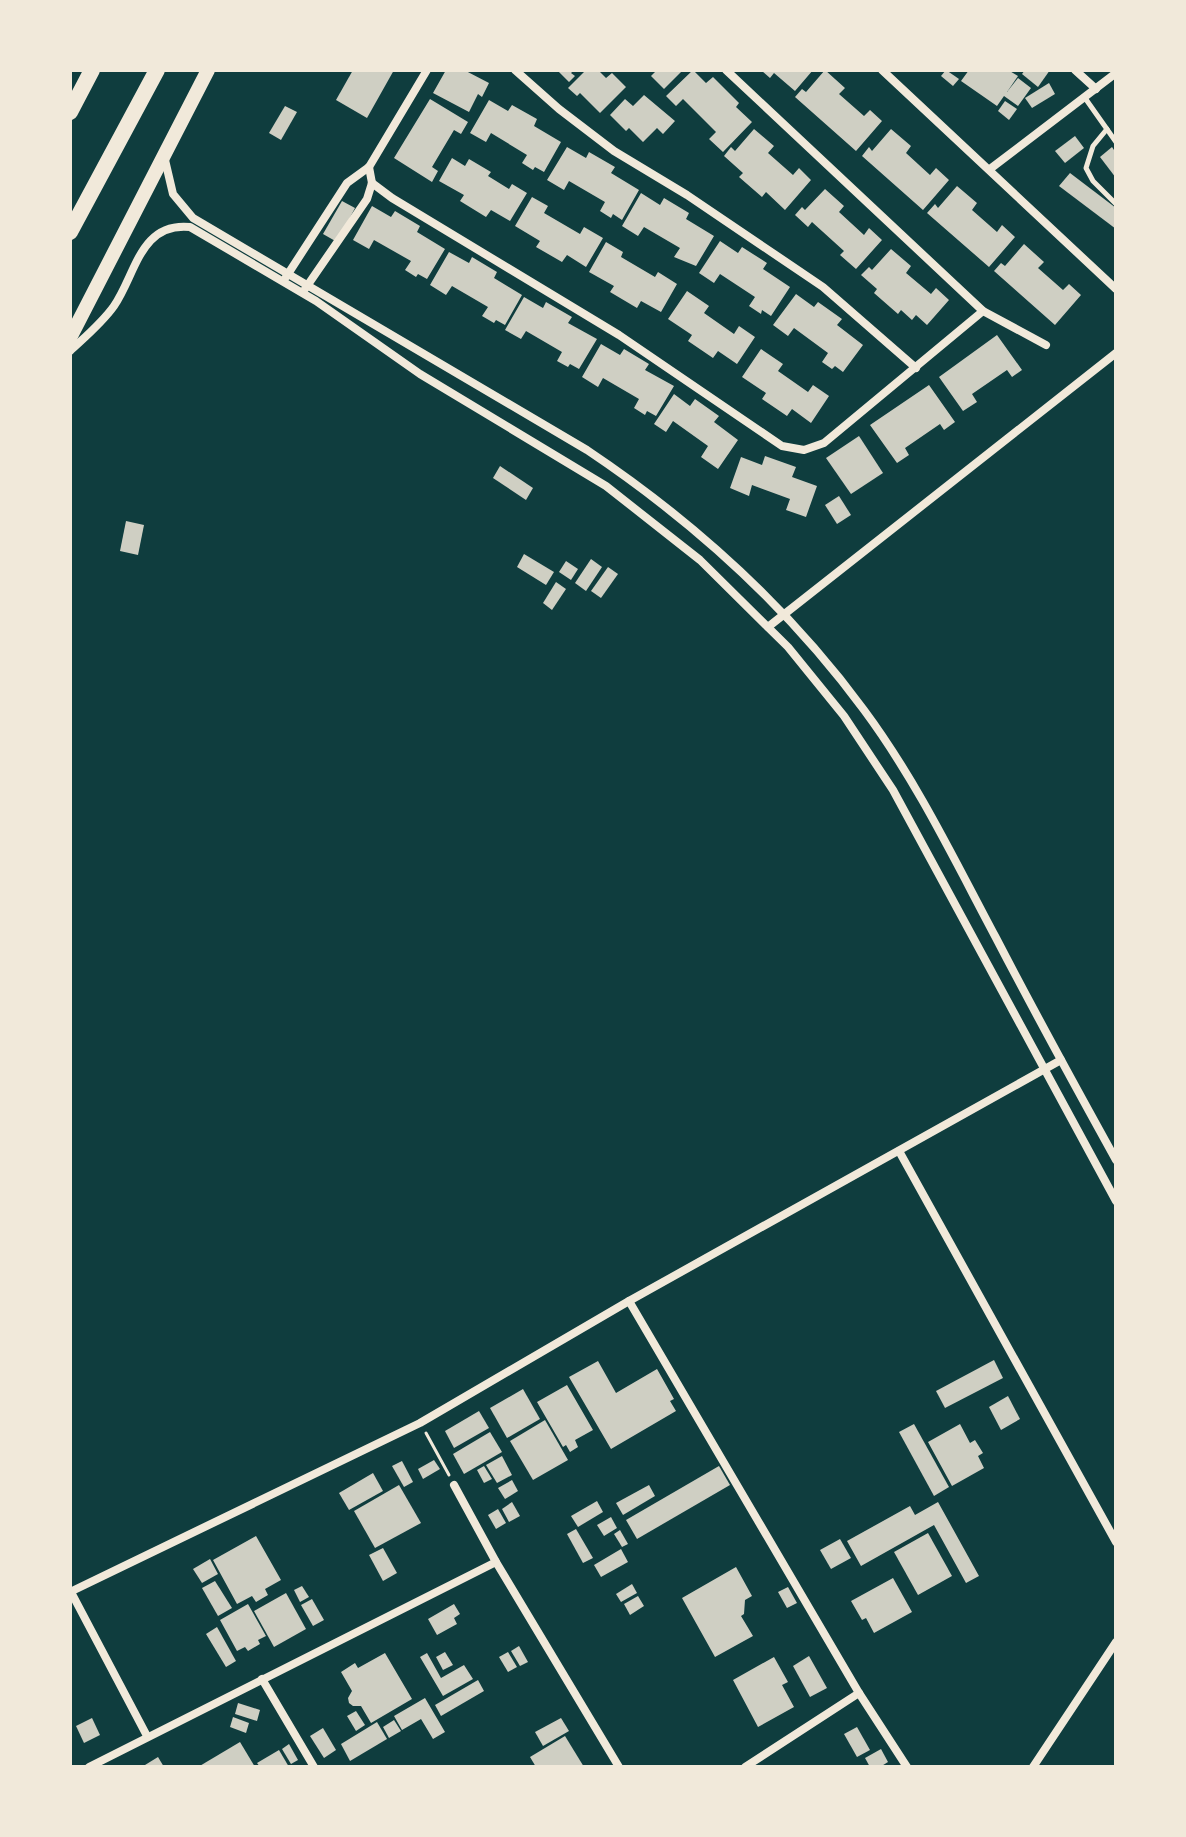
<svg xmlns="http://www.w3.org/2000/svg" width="1186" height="1837" font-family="'Crimson Pro',serif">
<rect width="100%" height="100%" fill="#0f3d3e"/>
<g fill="#cfcfc3">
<path d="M353,70H394L367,118L336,100Z"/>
<path d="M446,70H464L489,83L482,97L478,94L469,112L433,93Z"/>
<path d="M557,70H574L571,73L575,76L569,82Z"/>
<path d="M586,70H598L606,78L612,73L626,87L600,113L580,93L577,96L568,88Z"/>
<path d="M657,70H683L664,89L651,76Z"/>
<path d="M693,70L706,83L713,77L739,103L736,107L752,122L723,152L709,139L716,132L683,99L676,106L666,96Z"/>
<path d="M761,70H813L795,91L774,73L770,78Z"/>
<path d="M825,70L845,88L839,94L864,116L870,110L882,121L856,151L795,97L802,89L806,92Z"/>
<path d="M946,70L959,79L953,86L941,76Z"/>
<path d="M969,70H1008L1018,76L1007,92L1018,78L1031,88L1018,106L1004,96L997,106L961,81Z"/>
<path d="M1025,70H1050L1038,87L1022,74Z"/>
<path d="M1049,83L1055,94L1032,108L1025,98Z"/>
<path d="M644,95L675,121L663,134L657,128L643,142L629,128L626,131L610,115L625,99L633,106Z"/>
<path d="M430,99L468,122L461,134L454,130L432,167L438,171L432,182L394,158Z"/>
<path d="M489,100L508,111L512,105L537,119L534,126L561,142L544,172L535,167L533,170L522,163L527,155L491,133L486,142L470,133Z"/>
<path d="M1005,101L1017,109L1009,120L998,111Z"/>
<path d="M285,106L297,112L281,140L269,133Z"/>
<path d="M754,129L774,146L768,153L793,175L799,168L811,180L785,210L766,192L762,197L739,177L743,173L724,156L731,147L735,151Z"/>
<path d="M891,129L911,146L906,153L930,175L936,168L949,180L923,210L862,156L869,147L872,151Z"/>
<path d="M1075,136L1084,148L1065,163L1055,151Z"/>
<path d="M567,147L586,158L589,152L615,167L611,173L639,190L622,220L613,214L611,218L600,211L605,202L569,181L564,190L547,180Z"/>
<path d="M1112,147L1116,153V178L1100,157Z"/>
<path d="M452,158L465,166L469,159L491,172L488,176L509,189L512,184L527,193L510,221L491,210L486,217L460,201L464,195L439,181Z"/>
<path d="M1070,173L1116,208V229L1059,186Z"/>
<path d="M957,186L977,203L972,210L997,232L1002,225L1015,237L989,267L927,213L935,204L938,208Z"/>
<path d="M825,189L844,206L839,212L864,235L869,228L882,240L856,269L840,255L844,251L812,222L808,227L795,215L802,207L805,210Z"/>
<path d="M641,193L660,205L664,198L689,213L686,219L714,236L696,266L674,257L680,248L644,227L638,236L622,226Z"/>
<path d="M532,197L548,206L544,213L580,234L584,227L603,238L586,267L567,255L562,262L536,247L540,241L515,226Z"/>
<path d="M342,201L355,208L337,242L323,234Z"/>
<path d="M372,206L391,217L395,211L420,226L417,232L445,249L427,279L418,274L416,277L405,270L411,261L374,240L369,249L353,240Z"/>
<path d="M720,241L738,253L742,247L767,263L763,269L790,287L771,316L762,310L761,314L749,306L755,297L720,274L714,283L699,273Z"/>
<path d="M606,242L623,252L621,257L655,277L658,272L677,284L661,312L641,301L637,308L610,292L614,286L589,272Z"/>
<path d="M1024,244L1044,262L1038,268L1063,290L1069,284L1081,295L1055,325L994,271L1001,263L1005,266Z"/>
<path d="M891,249L911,266L906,273L931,294L936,288L949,300L927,325L916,315L912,320L901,310L898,314L874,293L877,289L861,275L869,267L872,270Z"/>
<path d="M449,252L469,263L472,257L497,272L494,278L522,295L505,325L496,320L494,323L482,316L488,307L452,286L446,295L430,285Z"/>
<path d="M687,291L709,306L704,313L734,334L739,326L755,337L737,364L718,351L713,358L688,341L692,335L668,319Z"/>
<path d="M796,294L814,307L818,302L842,319L837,325L863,345L843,372L835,366L832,369L822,362L828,353L794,328L788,336L773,325Z"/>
<path d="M524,297L543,308L546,302L572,317L568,323L597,339L579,369L570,364L568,367L557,361L562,352L526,331L521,339L505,330Z"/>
<path d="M997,335L1022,370L1012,377L1007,370L972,394L977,402L963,411L939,377Z"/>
<path d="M601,344L620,355L624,349L649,364L645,370L674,386L656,416L647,411L645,415L634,408L639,399L603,378L598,387L582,377Z"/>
<path d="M761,349L783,364L778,371L808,392L813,385L829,396L811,423L792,409L787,416L762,399L766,393L742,377Z"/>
<path d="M929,385L955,422L944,430L940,424L905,448L909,455L897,463L870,425Z"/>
<path d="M674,394L690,406L695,399L719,416L714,422L738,440L718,469L701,457L708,446L673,421L666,432L654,424Z"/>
<path d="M859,436L883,473L851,494L826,458Z"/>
<path d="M765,456L796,467L792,477L817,486L806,517L786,510L790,499L752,485L749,496L730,488L741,457L762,465Z"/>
<path d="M500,466L533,488L526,500L493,478Z"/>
<path d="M839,496L851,515L837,524L825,505Z"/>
<path d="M126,521L144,525L138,555L120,551Z"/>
<path d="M524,554L554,572L546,585L517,567Z"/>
<path d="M591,559L602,567L586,591L575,583Z"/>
<path d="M566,561L578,569L571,580L559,572Z"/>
<path d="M608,567L618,574L601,598L591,591Z"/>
<path d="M556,582L566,589L552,610L543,603Z"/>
<path d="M994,1360L1003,1378L945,1408L936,1391Z"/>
<path d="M598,1361L616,1393L657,1369L674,1399L670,1401L676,1411L611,1449L569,1377Z"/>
<path d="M567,1385L593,1430L575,1440L578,1447L570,1452L566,1445L563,1447L537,1402Z"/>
<path d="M523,1389L540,1419L507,1438L490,1408Z"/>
<path d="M1008,1396L1020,1419L1001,1430L989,1407Z"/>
<path d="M479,1411L489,1428L454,1448L445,1431Z"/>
<path d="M545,1420L568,1460L533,1480L510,1441Z"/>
<path d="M914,1424L949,1487L934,1496L899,1432Z"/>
<path d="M960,1424L970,1443L975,1440L983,1453L978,1456L984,1468L952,1486L928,1442Z"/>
<path d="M490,1432L502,1452L464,1474L453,1454Z"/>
<path d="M502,1456L512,1475L497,1483L486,1465Z"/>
<path d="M434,1460L440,1469L423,1479L418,1469Z"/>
<path d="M402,1461L413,1482L404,1487L392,1466Z"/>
<path d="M484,1466L492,1479L484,1483L477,1470Z"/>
<path d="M719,1466L730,1485L637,1539L626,1520Z"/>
<path d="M373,1473L383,1491L349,1510L339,1493Z"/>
<path d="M512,1480L518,1491L505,1499L498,1488Z"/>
<path d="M399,1485L421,1523L375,1548L354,1511Z"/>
<path d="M649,1485L655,1496L623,1515L616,1503Z"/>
<path d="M597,1501L603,1512L578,1527L571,1516Z"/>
<path d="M512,1502L520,1516L509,1522L502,1509Z"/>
<path d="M938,1502L979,1576L966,1583L934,1525L861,1566L847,1541L910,1506L915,1515Z"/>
<path d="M498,1509L506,1523L496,1529L488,1515Z"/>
<path d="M611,1517L617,1528L604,1536L597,1525Z"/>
<path d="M576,1529L593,1558L583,1563L567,1534Z"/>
<path d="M620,1530L628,1544L622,1547L614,1534Z"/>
<path d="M928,1533L952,1576L918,1595L894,1552Z"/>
<path d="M256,1536L281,1580L265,1589L268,1595L256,1602L252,1596L237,1604L213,1560Z"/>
<path d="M840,1539L851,1558L831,1569L820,1550Z"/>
<path d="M383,1548L397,1573L383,1581L369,1555Z"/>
<path d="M621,1549L628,1562L601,1577L594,1565Z"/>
<path d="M210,1559L218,1574L202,1583L193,1569Z"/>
<path d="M736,1567L752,1596L745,1600L744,1614L741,1616L753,1636L715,1657L682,1598Z"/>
<path d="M893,1578L912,1612L874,1633L866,1618L862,1620L851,1601Z"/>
<path d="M215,1581L232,1608L218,1616L202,1588Z"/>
<path d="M632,1584L637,1593L621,1602L616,1594Z"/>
<path d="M302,1586L309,1597L300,1602L294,1590Z"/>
<path d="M788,1587L797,1603L787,1608L778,1592Z"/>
<path d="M286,1593L306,1629L274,1647L254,1611Z"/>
<path d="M638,1596L644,1606L630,1615L624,1604Z"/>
<path d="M312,1599L324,1620L313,1626L301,1605Z"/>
<path d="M248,1604L266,1636L258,1640L260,1644L248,1651L245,1647L237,1651L220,1620Z"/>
<path d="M454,1604L460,1614L454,1618L457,1624L437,1635L428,1619Z"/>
<path d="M217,1627L236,1661L226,1667L206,1634Z"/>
<path d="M519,1646L528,1662L520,1666L511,1651Z"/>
<path d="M445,1652L453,1665L443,1670L436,1657Z"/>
<path d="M508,1652L517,1667L508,1672L499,1657Z"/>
<path d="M385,1653L412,1699L371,1723L361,1706H353L349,1703L348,1698L352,1691L341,1672L355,1663L358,1668Z"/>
<path d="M427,1653L441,1678L464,1665L473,1679L443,1696L420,1657Z"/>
<path d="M809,1656L827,1688L810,1697L793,1666Z"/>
<path d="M774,1657L788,1682L782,1685L794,1707L758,1727L733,1680Z"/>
<path d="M478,1680L484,1691L441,1716L435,1705Z"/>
<path d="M425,1698L445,1732L433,1739L421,1719L402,1730L394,1716Z"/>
<path d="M238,1703L260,1710L257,1721L235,1714Z"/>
<path d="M356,1711L365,1725L356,1731L347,1716Z"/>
<path d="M233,1717L249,1723L246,1733L230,1727Z"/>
<path d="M92,1718L100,1735L84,1743L76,1726Z"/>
<path d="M561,1718L569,1731L543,1746L535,1732Z"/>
<path d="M394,1720L401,1731L389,1738L383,1727Z"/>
<path d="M377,1722L387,1739L350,1761L341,1744Z"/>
<path d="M857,1727L870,1750L857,1757L844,1734Z"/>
<path d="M323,1728L336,1750L324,1758L310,1736Z"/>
<path d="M565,1736L584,1767H536L530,1757Z"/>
<path d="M240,1742L255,1767H198Z"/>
<path d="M289,1744L298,1760L291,1764L282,1749Z"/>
<path d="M881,1749L888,1762L880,1767H870L865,1758Z"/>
<path d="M279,1750L289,1767H260L257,1763Z"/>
<path d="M158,1757L164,1767H147L145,1765Z"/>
</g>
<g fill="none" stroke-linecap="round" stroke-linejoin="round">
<path stroke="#f1e9da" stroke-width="3" d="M426,1433L449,1475"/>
<g stroke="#f1e9da" stroke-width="5">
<path d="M1085,98L1116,142"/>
<path d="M1107,129L1093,146L1086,168L1093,181L1116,204"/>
</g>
<g stroke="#f1e9da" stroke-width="8">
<path d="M515,70L559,109L614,151L687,195L823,287L916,368"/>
<path d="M726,70L983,311L1046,345"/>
<path d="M882,70L1116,289"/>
<path d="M1075,70L1096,89"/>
<path d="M165,160L173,194L193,218L587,450C693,521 788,607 864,710C916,780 954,859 995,936C1034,1011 1075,1086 1116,1160"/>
<path d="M990,169L1116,73"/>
<path d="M372,183L392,198L619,335L782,446L804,450L824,443L983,311"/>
<path d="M286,277L347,183L369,167L427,70"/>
<path d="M305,289L367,199L372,183L369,167"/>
<path d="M70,351C85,337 102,323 114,306C136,274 140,222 190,227L316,301L420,374L606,486L700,560L788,647L844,716L893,790L1116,1201"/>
<path d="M768,627L1116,353"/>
<path d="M899,1151L1116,1542"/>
<path d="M629,1301L859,1693L907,1767"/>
<path d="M454,1485L496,1562L619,1767"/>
<path d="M70,1592L420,1423L629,1301L1061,1060"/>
<path d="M71,1592L147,1736"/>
<path d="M262,1679L314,1767"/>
<path d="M89,1767L496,1562"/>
<path d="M745,1767L859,1693"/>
<path d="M1033,1767L1116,1642"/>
</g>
<path stroke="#f1e9da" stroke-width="14" d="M70,338L208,70"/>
<g stroke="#f1e9da" stroke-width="16">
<path d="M70,112L92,70"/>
<path d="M70,232L157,70"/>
</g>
</g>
<rect width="1186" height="1837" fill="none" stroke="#f1e9da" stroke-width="144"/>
</svg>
